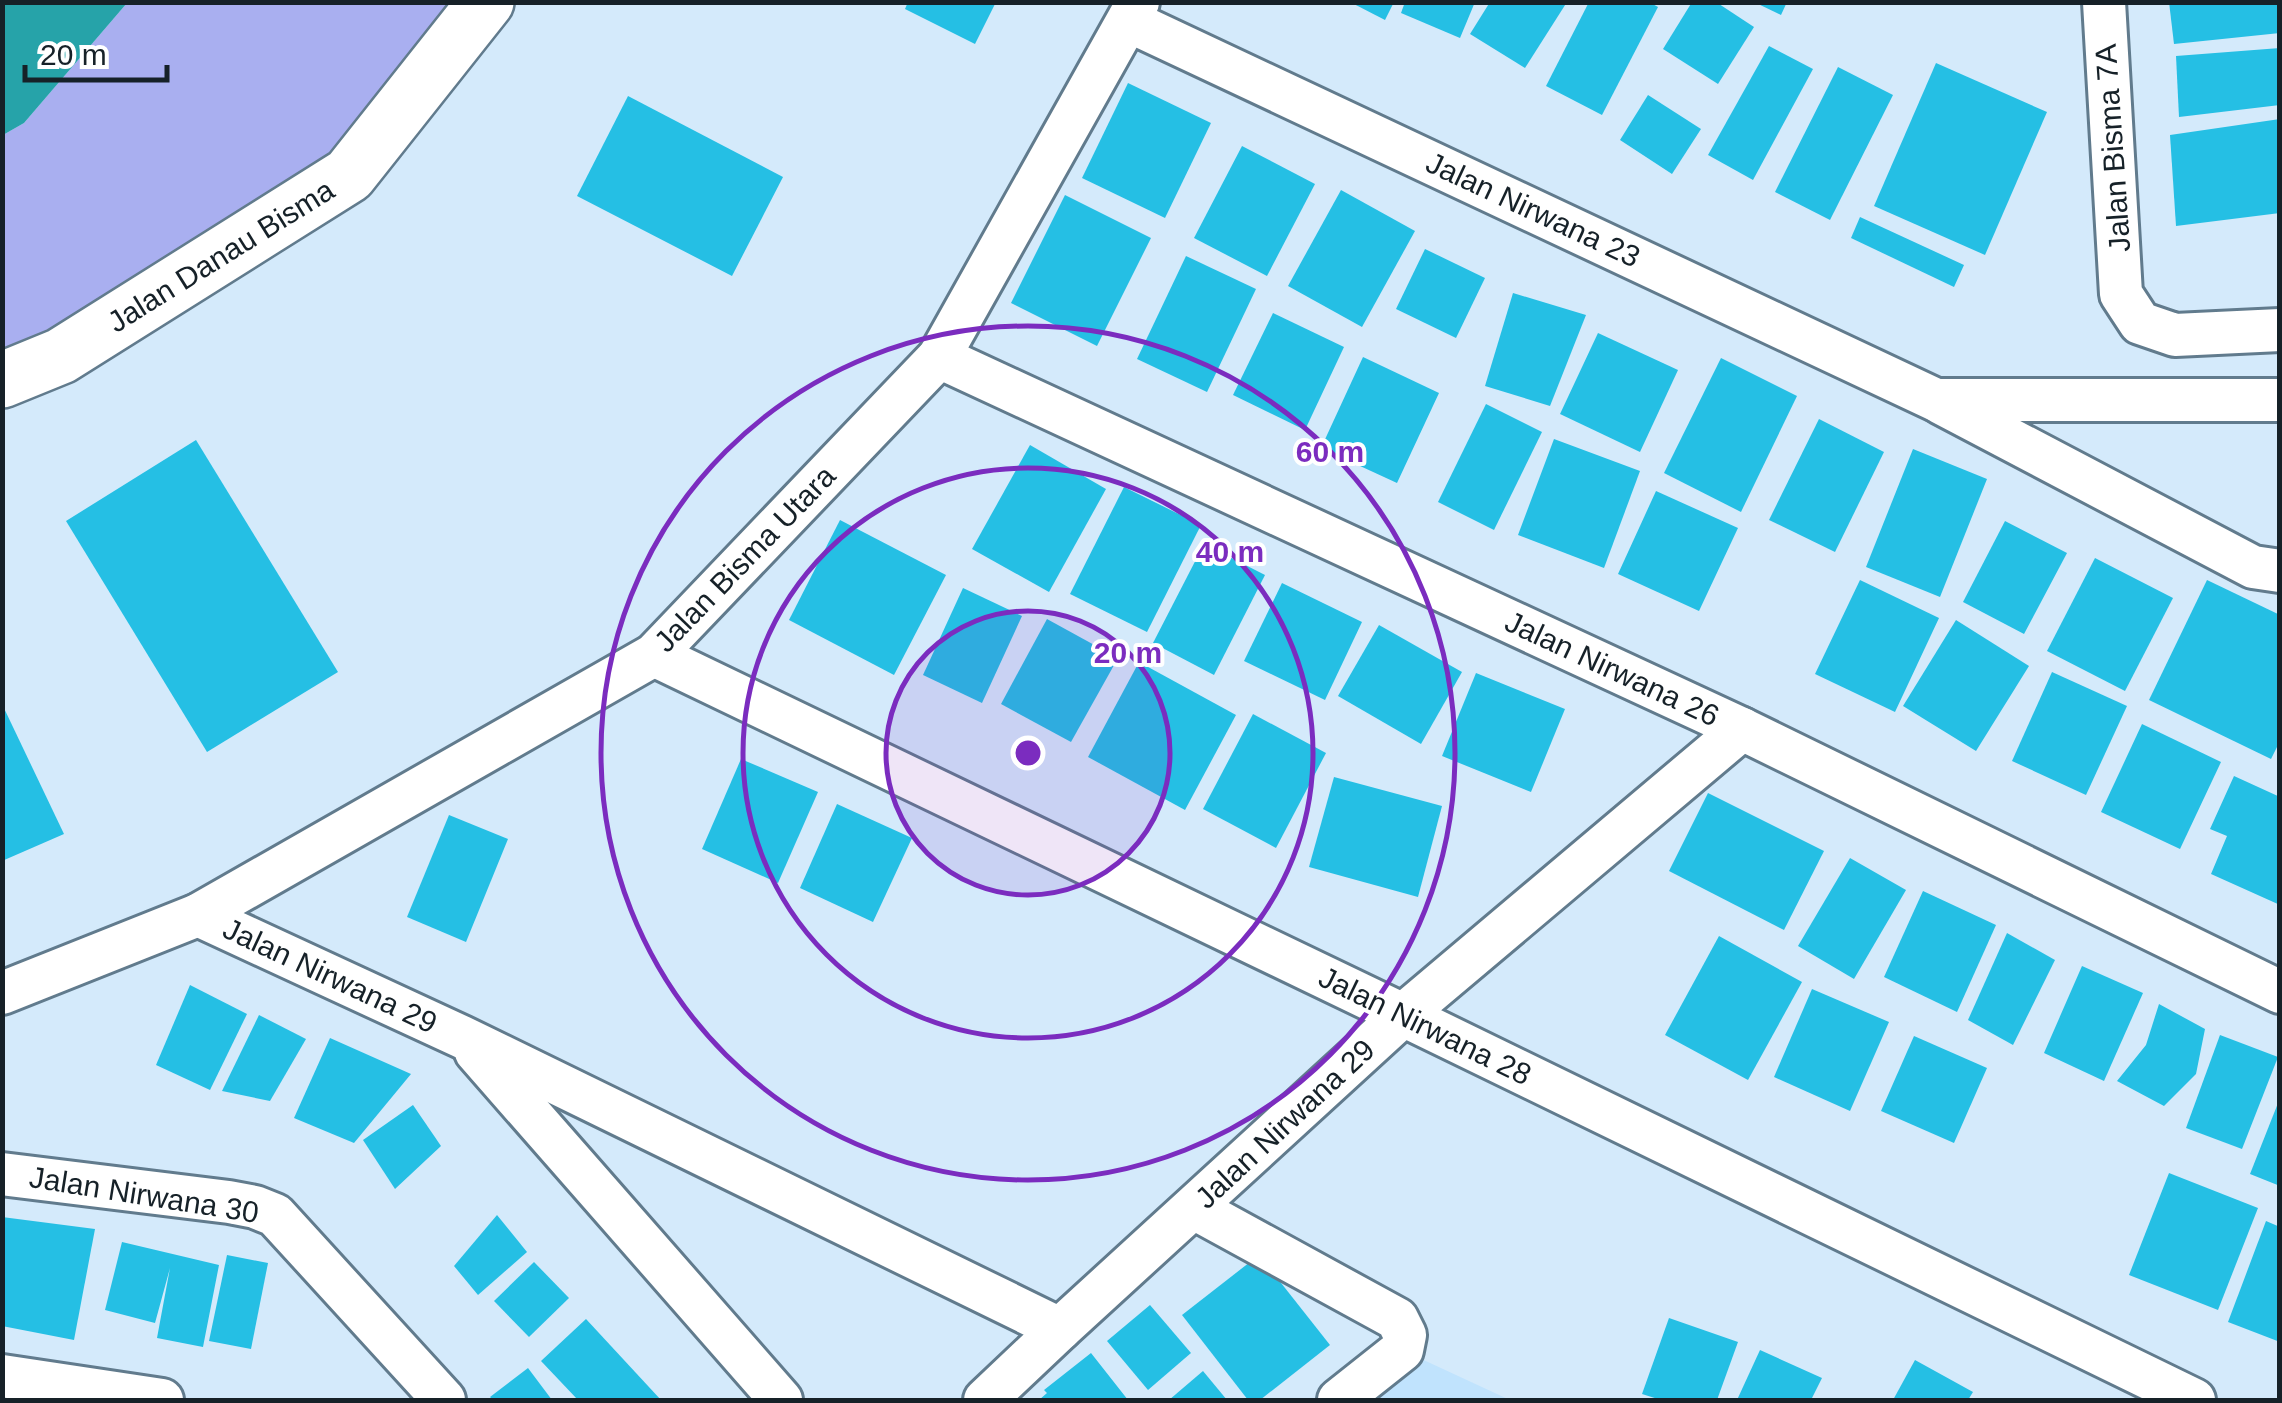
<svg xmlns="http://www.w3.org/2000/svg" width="2282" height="1403" font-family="Helvetica,sans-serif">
<rect width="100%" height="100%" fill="#d4eafb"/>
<path fill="#c0e3fd" d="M1402,1350L1510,1400H1340Z"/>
<path fill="#a9aff0" d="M127,3H486L349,175L3,378V135L24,123Z"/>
<path fill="#26a3a9" d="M3,2L127,3L24,123L3,135Z"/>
<g fill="#25bfe4">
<path d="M908,2H996L975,44L905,9Z"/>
<path d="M1350,2H1394L1385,20Z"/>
<path d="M1405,2H1475L1460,38L1401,13Z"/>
<path d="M1490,2H1567L1525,68L1470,34Z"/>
<path d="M1589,2H1649L1658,7L1602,115L1546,86Z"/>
<path d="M1692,2H1716L1754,27L1718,84L1663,49Z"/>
<path d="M1754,2H1787L1781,15Z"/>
<path d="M2169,2H2280V33L2174,44Z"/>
<path d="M1769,46L1813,69L1753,180L1708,155Z"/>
<path d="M2280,48V105L2179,117L2176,56Z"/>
<path d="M1936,63L2047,112L1985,255L1874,206Z"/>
<path d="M1838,67L1893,95L1830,220L1775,192Z"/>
<path d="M1128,83L1211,123L1165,218L1082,178Z"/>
<path d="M1648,95L1701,129L1672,174L1620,140Z"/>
<path d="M628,96L783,177L732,276L577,196Z"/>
<path d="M2280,119V213L2176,226L2170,135Z"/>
<path d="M1242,146L1315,184L1267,276L1194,238Z"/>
<path d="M1341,190L1415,231L1362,327L1288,286Z"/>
<path d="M1065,195L1151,238L1097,346L1011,303Z"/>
<path d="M1860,217L1964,265L1954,287L1851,238Z"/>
<path d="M1425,249L1485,278L1456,338L1396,309Z"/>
<path d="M1186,256L1256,289L1207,392L1137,359Z"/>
<path d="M1513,293L1586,315L1550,406L1485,386Z"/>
<path d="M1273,313L1344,347L1305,430L1233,395Z"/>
<path d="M1598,333L1678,370L1640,452L1560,414Z"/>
<path d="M1363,357L1439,393L1397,483L1321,448Z"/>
<path d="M1721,358L1797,396L1741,512L1664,473Z"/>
<path d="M1486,404L1542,432L1494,530L1438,502Z"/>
<path d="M1819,419L1884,452L1835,552L1769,520Z"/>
<path d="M1554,439L1640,471L1604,568L1518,535Z"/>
<path d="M196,440L338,672L207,752L66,521Z"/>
<path d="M1030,445L1106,489L1049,592L972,549Z"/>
<path d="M1913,449L1987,479L1940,597L1866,567Z"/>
<path d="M1124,487L1201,525L1147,632L1070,594Z"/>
<path d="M1656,491L1738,528L1699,611L1618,574Z"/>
<path d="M840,520L946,575L894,675L789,620Z"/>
<path d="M2005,521L2067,553L2024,634L1963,602Z"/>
<path d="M1204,544L1265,575L1214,675L1153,643Z"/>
<path d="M2095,558L2173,598L2125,691L2047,651Z"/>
<path d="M1860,580L1939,618L1895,712L1815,674Z"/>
<path d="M2207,580L2280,615V741L2271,759L2149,700Z"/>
<path d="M1282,583L1362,622L1325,700L1244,661Z"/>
<path d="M963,588L1022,616L982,703L923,675Z"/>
<path d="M1047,619L1118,658L1071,742L1001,704Z"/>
<path d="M1956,620L2029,666L1976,751L1903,706Z"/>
<path d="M1379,625L1462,672L1421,744L1338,696Z"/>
<path d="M1139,662L1236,715L1185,810L1088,757Z"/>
<path d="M2052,672L2127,706L2086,795L2012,761Z"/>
<path d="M1476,673L1565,709L1531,792L1442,756Z"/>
<path d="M2,704L64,834L2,861Z"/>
<path d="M1253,714L1326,753L1276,848L1203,809Z"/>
<path d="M2142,724L2221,762L2180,849L2101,812Z"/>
<path d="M741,759L818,792L778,883L702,849Z"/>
<path d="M2234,776L2280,797V905L2211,874L2227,836L2210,829Z"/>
<path d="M1334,777L1442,806L1418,897L1309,867Z"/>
<path d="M1708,793L1824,851L1784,930L1669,871Z"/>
<path d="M837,804L912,838L873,922L800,888Z"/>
<path d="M449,815L508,839L466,942L407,917Z"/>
<path d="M1850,858L1906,890L1854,979L1798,946Z"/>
<path d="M1923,891L1996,925L1957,1012L1884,977Z"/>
<path d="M2007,933L2055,960L2013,1045L1968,1020Z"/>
<path d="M1719,936L1802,982L1748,1080L1665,1035Z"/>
<path d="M2082,966L2143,993L2104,1081L2044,1053Z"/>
<path d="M190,985L247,1014L210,1090L156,1065Z"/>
<path d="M1812,989L1889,1022L1850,1111L1774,1077Z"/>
<path d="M2159,1004L2205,1029L2196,1074L2164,1106L2117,1081L2146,1045Z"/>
<path d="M259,1015L306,1039L270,1101L222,1091Z"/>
<path d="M2220,1035L2278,1057L2242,1149L2186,1128Z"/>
<path d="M1914,1036L1987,1068L1954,1143L1881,1111Z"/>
<path d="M330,1038L411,1074L354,1143L294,1118Z"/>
<path d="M2280,1098V1186L2250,1174Z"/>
<path d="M413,1105L441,1146L395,1189L363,1140Z"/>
<path d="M2169,1173L2258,1208L2218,1310L2129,1275Z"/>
<path d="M497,1215L527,1252L478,1295L454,1266Z"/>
<path d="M2,1217L95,1229L74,1340L2,1326Z"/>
<path d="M2266,1221L2280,1227V1342L2228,1322Z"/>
<path d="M122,1242L219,1265L203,1347L157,1338L170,1268L155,1323L105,1310Z"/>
<path d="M227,1255L268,1263L251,1349L209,1341Z"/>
<path d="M1259,1255L1330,1345L1260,1400H1248L1182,1315Z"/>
<path d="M534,1262L569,1298L529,1337L494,1301Z"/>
<path d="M1150,1305L1191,1353L1148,1390L1107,1341Z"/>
<path d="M1669,1318L1738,1342L1717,1400H1661L1642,1394Z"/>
<path d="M586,1319L661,1400H578L541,1361Z"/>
<path d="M1760,1350L1822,1378L1811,1400H1737Z"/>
<path d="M1091,1353L1128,1400H1039L1047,1393L1044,1390Z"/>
<path d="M1915,1360L1973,1392L1968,1400H1893Z"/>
<path d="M528,1368L552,1400H493L490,1397Z"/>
<path d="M1203,1371L1227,1400H1169Z"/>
</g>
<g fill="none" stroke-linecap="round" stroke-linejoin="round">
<defs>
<g id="minor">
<path d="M2104,2L2121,294L2140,323L2175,335L2280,330"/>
<path d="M1129,21L1936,400H2280"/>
<path d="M939,357L1742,729L2280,992"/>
<path d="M1941,403L2253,567L2280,571"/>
<path d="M654,655L1403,1015L2194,1400"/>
<path d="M198,915L462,1037L1060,1329"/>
<path d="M2,993L198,915L654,655L939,357L1138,2"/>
<path d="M476,1052L781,1400"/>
<path d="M2,1174L229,1202L255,1207L275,1215L444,1400"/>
<path d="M1194,1208L1397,1319L1405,1335L1402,1350L1339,1400"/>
<path d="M2,1376L162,1400"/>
<path d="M985,1400L1060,1329L1403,1015L1742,729"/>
</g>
<path id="tertiary" d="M2,380L61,356L349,175L486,2"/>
</defs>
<use href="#minor" stroke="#617b8d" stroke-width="48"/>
<use href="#tertiary" stroke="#617b8d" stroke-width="60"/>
<use href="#minor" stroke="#fff" stroke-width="42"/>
<use href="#tertiary" stroke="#fff" stroke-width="55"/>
</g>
<circle cx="1028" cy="753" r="142" fill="#7b2cbf" fill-opacity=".12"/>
<g fill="none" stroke="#7b2cbf" stroke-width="5">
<circle cx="1028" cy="753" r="142"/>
<circle cx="1028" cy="753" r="285"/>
<circle cx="1028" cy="753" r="427"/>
</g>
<g text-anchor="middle" stroke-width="8" stroke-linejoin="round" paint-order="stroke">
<g font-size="30" fill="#162128" stroke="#fff">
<text transform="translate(2113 148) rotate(-94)" y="10">Jalan Bisma 7A</text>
<text transform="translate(1533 210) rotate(25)" y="10">Jalan Nirwana 23</text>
<text transform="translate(221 256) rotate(-32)" y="10">Jalan Danau Bisma</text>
<text transform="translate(745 559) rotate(-46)" y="10">Jalan Bisma Utara</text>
<text transform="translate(1612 669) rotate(25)" y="10">Jalan Nirwana 26</text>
<text transform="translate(330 976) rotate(25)" y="10">Jalan Nirwana 29</text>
<text transform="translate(1425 1026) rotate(26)" y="10">Jalan Nirwana 28</text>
<text transform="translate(1285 1124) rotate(-43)" y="10">Jalan Nirwana 29</text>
<text transform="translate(144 1195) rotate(9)" y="10">Jalan Nirwana 30</text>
</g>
</g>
<circle cx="1028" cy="753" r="15" fill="#7b2cbf" stroke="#fff" stroke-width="5"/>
<g font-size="30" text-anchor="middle" font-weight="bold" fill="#7b2cbf" stroke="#fff" stroke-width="8" stroke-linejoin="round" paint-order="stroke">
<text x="1330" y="462">60 m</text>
<text x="1230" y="562">40 m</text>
<text x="1128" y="663">20 m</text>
</g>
<rect width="2282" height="1403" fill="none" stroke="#162128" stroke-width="10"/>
<path d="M25 65v15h142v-15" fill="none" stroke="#162128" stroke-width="5"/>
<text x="40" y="65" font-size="30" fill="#162128" stroke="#ffffff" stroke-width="8" paint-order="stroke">20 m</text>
</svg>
